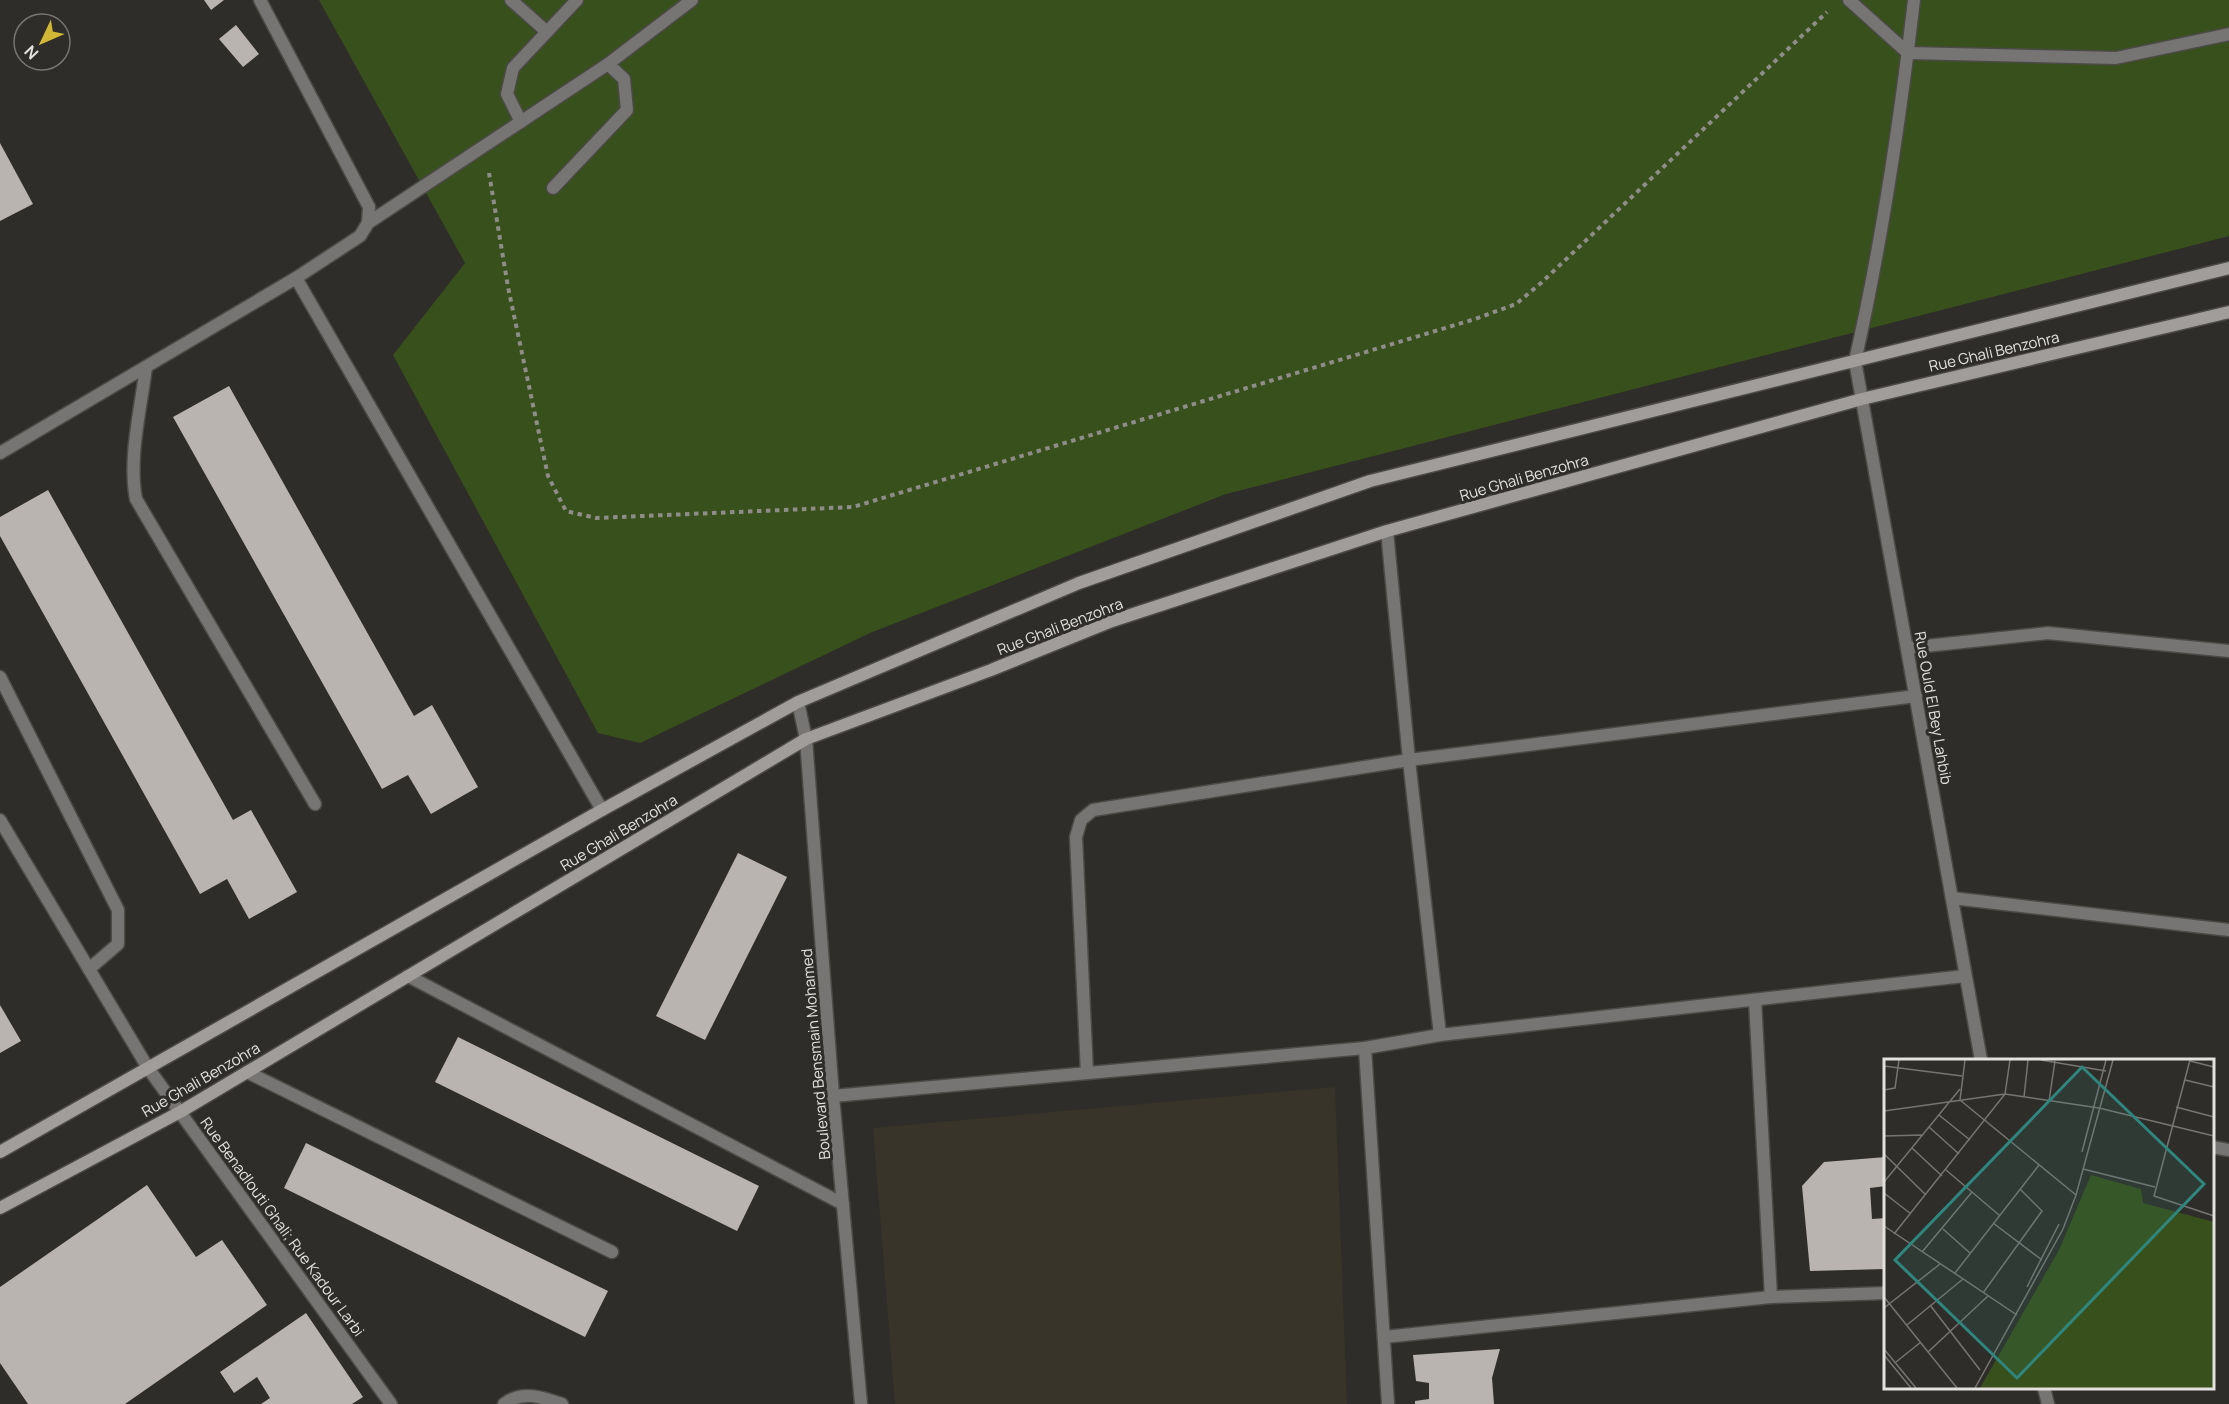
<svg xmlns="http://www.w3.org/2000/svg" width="2229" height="1404" font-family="Manrope,sans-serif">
<rect width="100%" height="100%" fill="#2f2d29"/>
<path fill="#383429" d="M1335,1087L1347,1404H895L873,1128Z"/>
<path fill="#38501b" d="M319,0H2229V236L1226,494L870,633L640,743L598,733L393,355L465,263Z"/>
<g fill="#b9b4af">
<path d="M204,0H224L211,10Z"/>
<path d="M236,25L259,54L243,67L219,39Z"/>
<path d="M0,143L33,204L0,221Z"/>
<path d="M229,386L414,716L432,705L478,787L431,814L408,775L382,789L173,417Z"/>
<path d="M48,490L233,820L251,810L297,892L249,919L227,879L200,894L0,536V517Z"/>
<path d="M738,853L787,877L705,1040L656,1016Z"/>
<path d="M0,1005L21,1041L0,1053Z"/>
<path d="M458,1037L759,1186L737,1231L435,1082Z"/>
<path d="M306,1143L608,1291L585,1337L284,1188Z"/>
<path d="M1886,1157V1186L1870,1188L1872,1219L1886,1218V1269L1810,1271L1802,1186L1824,1162Z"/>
<path d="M147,1185L196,1257L222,1240L267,1305L125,1404H28L0,1363V1287Z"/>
<path d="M306,1313L363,1397L352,1404H261L270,1398L257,1377L234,1393L220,1372Z"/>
<path d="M1500,1349L1492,1378L1494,1404H1415V1401L1429,1399V1383L1416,1381L1413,1355Z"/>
</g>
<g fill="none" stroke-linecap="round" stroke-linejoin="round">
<defs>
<g id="service">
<path d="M511,0L547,32"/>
<path d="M1849,0L1908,53L2116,58L2229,34"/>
<path d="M521,122L507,94L513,68L577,0"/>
<path d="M553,188L627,110L624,79L608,64"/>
<path d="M368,223L608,64L692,0"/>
<path d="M1855,361C1882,242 1900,121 1914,0"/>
<path d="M146,367C141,408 128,458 136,499L315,804"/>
<path d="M0,677L118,910V944L89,969"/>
<path d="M408,976L843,1204"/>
<path d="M247,1072L612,1252"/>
<path d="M504,1404C522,1390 542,1397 562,1404"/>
</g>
<g id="minor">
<path d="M296,278L602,810"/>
<path d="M1855,361L1981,1060"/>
<path d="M0,453L296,278L360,236L368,223L369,207L260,0"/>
<path d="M1387,531L1409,760L1440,1035"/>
<path d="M1907,648L2048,633L2229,651"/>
<path d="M798,702L806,739L833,1096L861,1404"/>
<path d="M0,820L148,1068L391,1404"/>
<path d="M1952,898L2229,930"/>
<path d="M1755,1000L1771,1297"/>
<path d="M1365,1048L1388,1404"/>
<path d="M1087,1073L1076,837L1081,820L1093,810L1409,760L1916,696"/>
<path d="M833,1096L1365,1048L1440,1035L1965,976"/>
<path d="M2212,1147L2229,1150"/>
<path d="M1384,1337L1771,1297L1886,1293"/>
<path d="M2044,1388L2048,1404"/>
</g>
<g id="secondary">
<path d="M0,1152L602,810L798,702L1079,583L1370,481L2229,268"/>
<path d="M0,1208L180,1112L806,739L991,670L1112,621L1387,531L1862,399L2229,312"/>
</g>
</defs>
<use href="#service" stroke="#4c4a46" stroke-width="15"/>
<use href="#minor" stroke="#4c4a46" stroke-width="15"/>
<use href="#secondary" stroke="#4c4a46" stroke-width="15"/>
<path stroke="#8f8d8a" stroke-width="4" stroke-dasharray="4.5 4.5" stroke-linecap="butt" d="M489,173L508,287L548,476L566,511L596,518L853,507L1475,319L1516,304L1541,283L1827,12"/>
<use href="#service" stroke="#777573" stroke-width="12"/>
<use href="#minor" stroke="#777573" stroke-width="12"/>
<use href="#secondary" stroke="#a09d9a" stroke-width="12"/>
</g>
<g text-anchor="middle" stroke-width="6" stroke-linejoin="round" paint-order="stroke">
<g font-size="15" fill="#e3e2df" stroke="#2f2d29">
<text transform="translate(1994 352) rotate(-13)" y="5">Rue Ghali Benzohra</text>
<text transform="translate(1524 478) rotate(-16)" y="5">Rue Ghali Benzohra</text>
<text transform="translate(1060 627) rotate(-21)" y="5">Rue Ghali Benzohra</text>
<text transform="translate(1933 708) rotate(80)" y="5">Rue Ould El Bey Lahbib</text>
<text transform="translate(619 833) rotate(-31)" y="5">Rue Ghali Benzohra</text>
<text transform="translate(816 1054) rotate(-95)" y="5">Boulevard Bensmain Mohamed</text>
<text transform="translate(201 1080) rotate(-30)" y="5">Rue Ghali Benzohra</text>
<text transform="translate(282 1227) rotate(54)" y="5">Rue Benadlouti Ghali; Rue Kadour Larbi</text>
</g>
</g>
<g transform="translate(1884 1059)">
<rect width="330" height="330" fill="#2f2d29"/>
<path d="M207,116L257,130L259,144L330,163V329H96L175,191Z" fill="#38501b"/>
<path fill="none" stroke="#777572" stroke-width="1.5" d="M81,1L76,41L192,136M157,1L222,12M306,1L270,137L330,157M306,2L330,8M0,7L78,17M301,21L330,28M0,31L11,29L15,1M140,38L144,1M165,42L171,2M292,48L330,58M0,52L121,35L215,49L330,77M55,56L86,81M45,68L75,95M0,77L38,76M28,89L58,117M198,93L222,1M0,95L42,136M199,110L271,128M62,111L115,156M0,123L76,30M0,134L27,155M109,164L158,201M0,167L133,256M59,170L86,194M10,175L121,35L126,1M38,193L88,133M71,214L155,106M143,228L175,165M99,234L158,152L136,130M0,238L73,329M46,246L96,311M0,249L56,205M23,266L79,220M0,290L32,329M44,293L104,237M0,296L27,329M12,303L37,283M91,329L179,170L192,136L229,1"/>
<path fill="#2f867f" fill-opacity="0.15" stroke="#2f867f" stroke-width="3" d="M198,8L320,125L133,319L11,201Z"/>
<rect width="330" height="330" fill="none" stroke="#e3e2df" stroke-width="3"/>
</g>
<g transform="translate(42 42) rotate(226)"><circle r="28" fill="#2f2d29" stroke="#777572" stroke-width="1.5"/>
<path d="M0-4.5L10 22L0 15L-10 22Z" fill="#d1b736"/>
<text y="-9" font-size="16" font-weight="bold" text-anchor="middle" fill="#e3e2df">N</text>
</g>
</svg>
